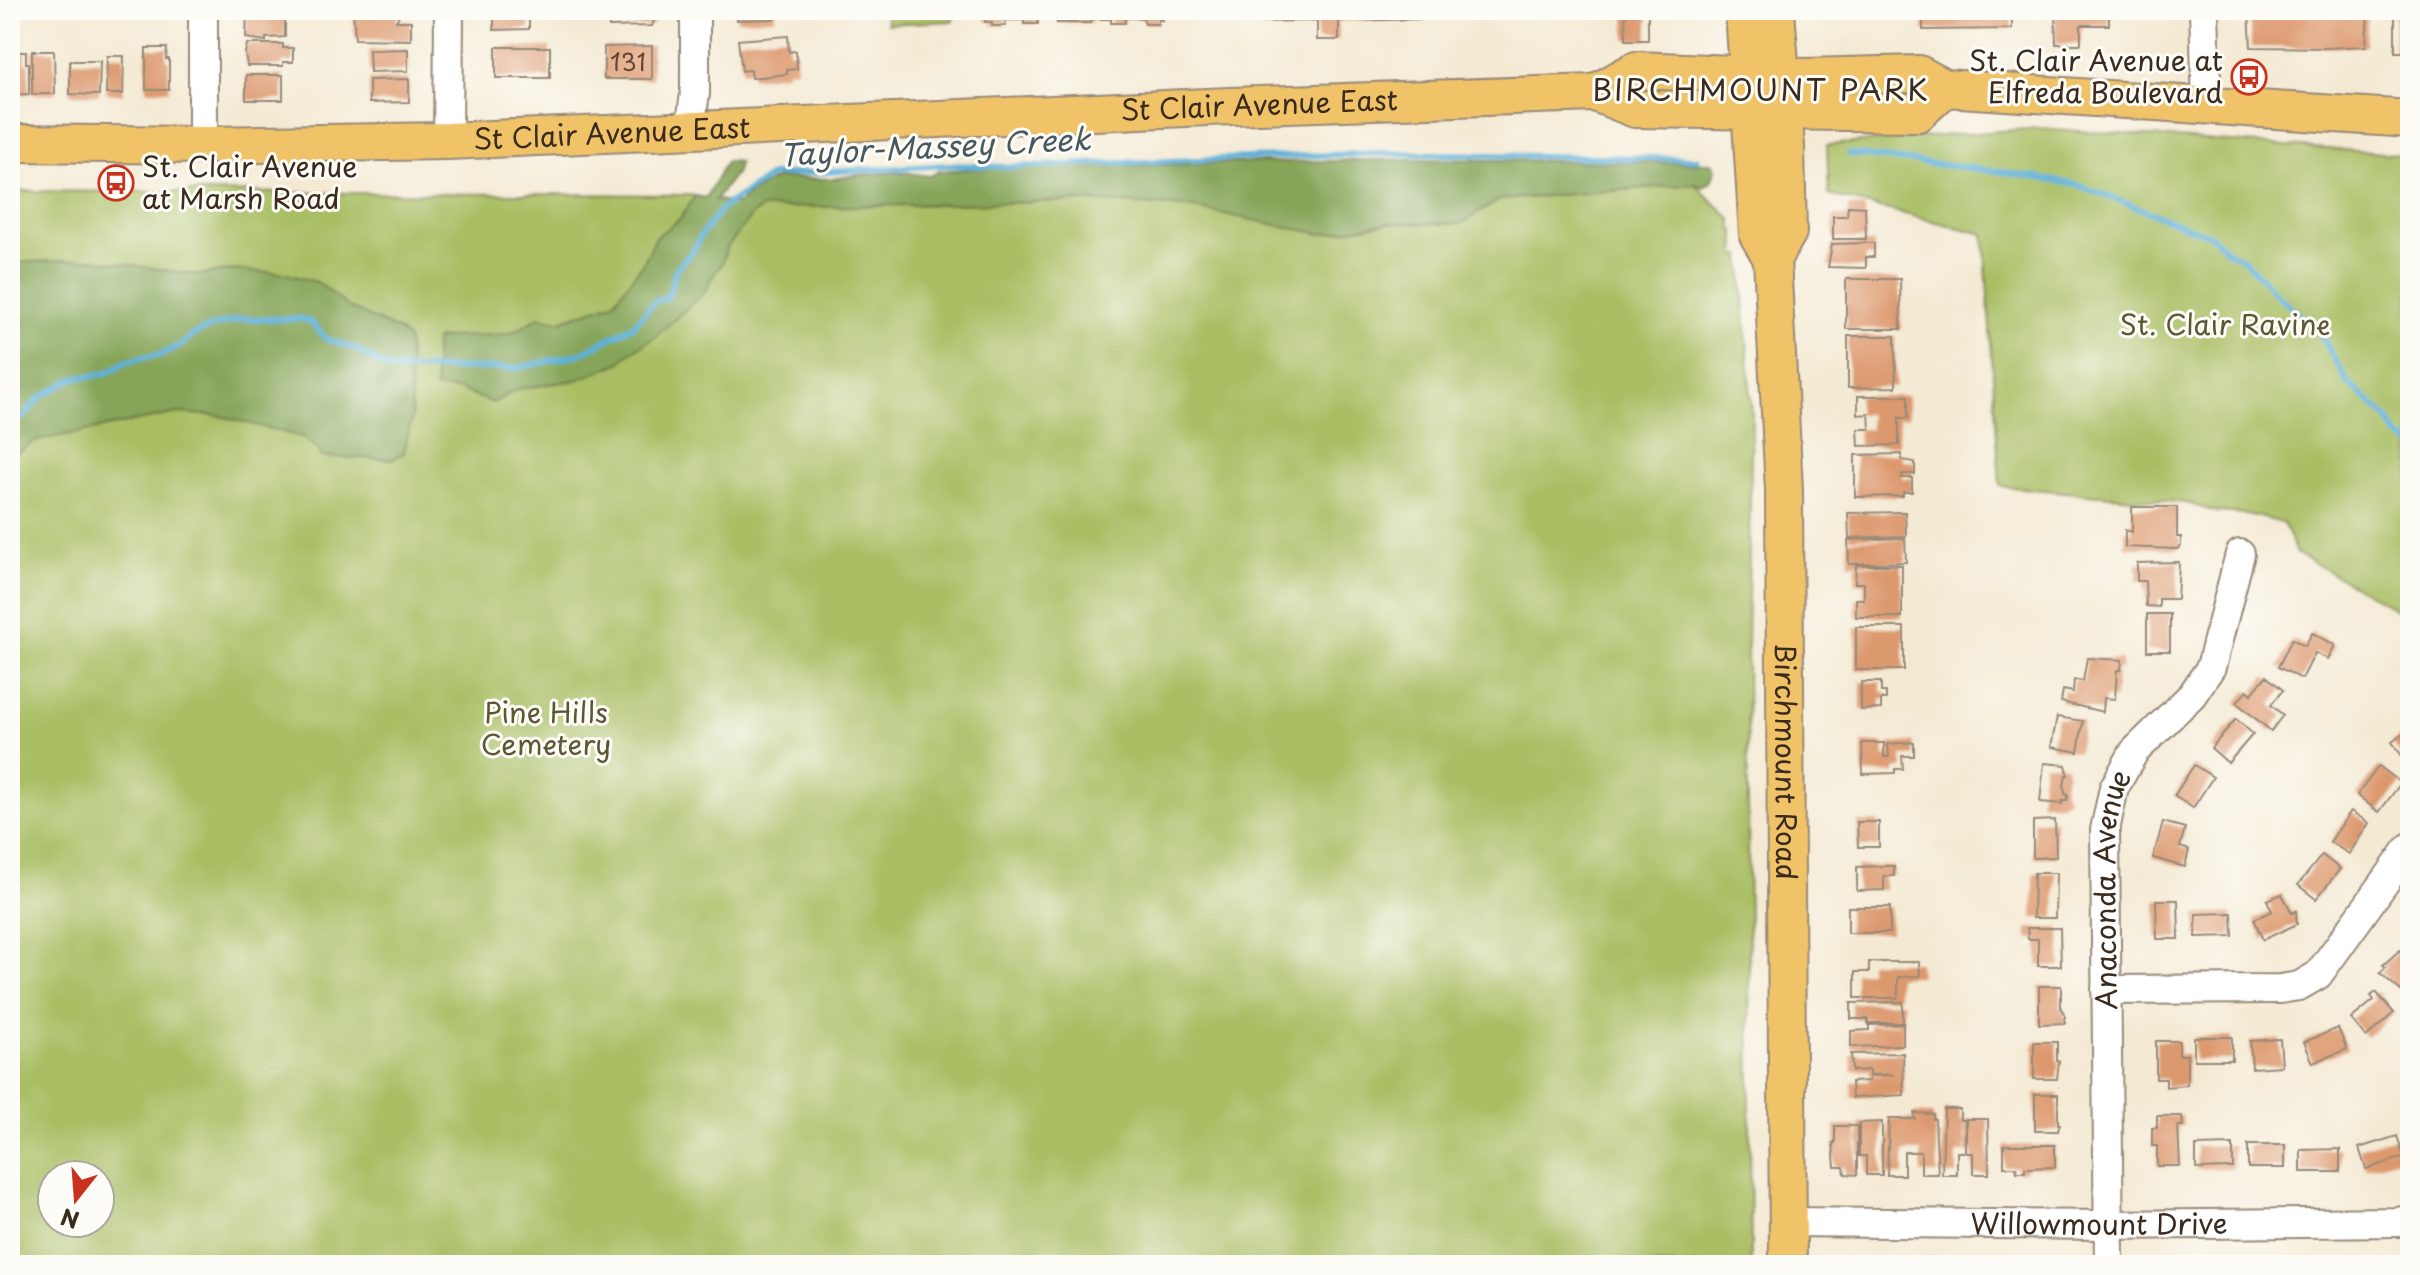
<svg xmlns="http://www.w3.org/2000/svg" width="2420" height="1275" font-family="'Playpen Sans',sans-serif">
<rect width="100%" height="100%" fill="#fdfcf7"/>
<filter id="ink" filterUnits="userSpaceOnUse"><feTurbulence type="fractalNoise" baseFrequency=".0125" numOctaves="2"/><feDisplacementMap in="SourceGraphic" scale="16" xChannelSelector="R" yChannelSelector="G"/><feConvolveMatrix kernelMatrix="1 2 1 2 8 2 1 2 1" color-interpolation-filters="sRGB"/></filter>
<filter id="wash" filterUnits="userSpaceOnUse"><feTurbulence type="fractalNoise" baseFrequency=".006" numOctaves="4" result="noise"/><feDisplacementMap in="SourceGraphic" scale="32" xChannelSelector="R" yChannelSelector="G"/><feGaussianBlur stdDeviation="1.8" result="paint"/><feColorMatrix in="noise" values="0 0 0 0 0 0 0 0 0 0 0 0 0 0 0 0 0 1.4 0 .05"/><feComposite in="paint" operator="in"/></filter>
<g filter="url(#wash)">
<rect width="100%" height="100%" fill="#f4ead4"/>
<g fill="#a9be63" stroke="#727440" stroke-width="2" fill-rule="evenodd">
<path d="M886,10H952L953,21L887,24Z"/>
<path d="M2039,128L2410,155V617L2296,553L2283,523L2247,514L2216,512L2187,503L2000,486L1984,234L1829,195L1827,145Z"/>
<path d="M1695,184L1732,220V230H1735L1736,255H1741L1752,413L1747,644L1751,1265H10V191L690,195L762,208L1085,201L1189,207L1322,234L1387,223L1460,224L1500,200ZM52,1175H100V1223H52Z"/>
</g>
<g fill="#86a559" stroke="#60683c" stroke-width="2">
<path d="M1409,159L1712,163L1716,169L1711,181L1703,187L1695,184L1500,200L1460,224L1387,223L1322,234L1189,207L1085,201L762,208L752,215L726,249L722,264L714,274L705,292L655,337L628,354L620,363L576,380L518,389L493,403L460,390L435,388V340C461,332 494,340 517,330C525,326 532,321 539,317L560,321L613,303L644,262L656,237L680,219L695,196L706,198L726,161L739,162L737,171L715,200L738,204L750,193L777,178L833,179L856,175L902,172L930,176L940,171L970,169Z"/>
<path d="M92,259L199,275L231,270L283,273L317,282L350,308L398,330L408,339L412,417L404,453L392,459L322,457L318,449L302,437L220,416L178,413L35,441L10,457V263Z"/>
</g>
<g fill="none" stroke-linecap="round" stroke-linejoin="round">
<g stroke="#5db1d8" stroke-width="6">
<path d="M1849,154L2003,172L2078,185L2212,236L2226,250L2245,260L2278,296L2318,330L2348,383L2389,420L2396,433L2410,444"/>
<path d="M10,424L23,417L39,398L74,378L105,374L127,361L163,354L184,343L192,335L213,326L241,319H303L311,322L326,339L356,349L389,369L518,368L580,354L633,326L654,302L668,297L676,269L695,248L701,235L723,207L772,175L949,165L1010,167L1384,153L1697,159"/>
</g>
</g>
<g id="blocks">
<g fill="#dd996e">
<path d="M247,10L285,12V37L266,38V41L246,38Z"/>
<path d="M353,10H402L396,21H411V40L355,39Z"/>
<path d="M494,10H529V29L494,30Z"/>
<path d="M608,10H653L654,21L652,26L609,27Z"/>
<path d="M737,10H775V19L737,20Z"/>
<path d="M985,10H1163V20H1158V24H1145L1143,18H1125V23H1111V19H1091V23H1057V19H1038V24H1024V20H1006L1005,26H992V22H985Z"/>
<path d="M1239,10H1425V19L1339,21V40H1317V21L1239,22Z"/>
<path d="M1625,10H1648V40H1626Z"/>
<path d="M1923,10H2012V29L1923,30Z"/>
<path d="M2055,10H2109V25H2081V44H2056Z"/>
<path d="M2249,10H2368L2366,46L2326,48L2251,47Z"/>
<path d="M2403,10H2410V52H2395V13L2403,12Z"/>
<path d="M788,36L789,52L796,51L797,69L787,70V74L752,78L751,70L742,71L738,40Z"/>
<path d="M247,44H283V48H293V62H283V66H247L245,53Z"/>
<path d="M652,46V79H604V47Z"/>
<rect x="496" y="47" width="54" height="31"/>
<path d="M146,48H167L166,59H169V90H146Z"/>
<path d="M408,49V71L370,72L369,50Z"/>
<path d="M32,51H54L55,94H32Z"/>
<path d="M10,52H26V63H29V94L10,95Z"/>
<path d="M107,56H124L123,94H106Z"/>
<path d="M70,61H100L99,95L70,94Z"/>
<rect x="246" y="75" width="37" height="25"/>
<path d="M409,79V102L369,103V80Z"/>
<path d="M1848,206L1865,207L1866,239H1833V216H1847Z"/>
<path d="M1866,243H1874V257H1866V268L1828,267L1832,244Z"/>
<path d="M1846,279H1900L1901,329H1846Z"/>
<path d="M1848,336H1895L1896,387L1848,388Z"/>
<path d="M1858,396H1908V418H1899V445L1859,446L1858,429H1870L1869,414L1858,415Z"/>
<path d="M1902,454V460L1915,462V474H1902V478H1912V492H1903V496L1855,497V455Z"/>
<path d="M2132,507H2177V537H2181V546L2177,549L2125,547V530L2132,532Z"/>
<path d="M1905,512L1906,536L1849,538L1848,513Z"/>
<path d="M1905,538L1906,562L1849,564L1848,540Z"/>
<path d="M2179,562L2177,599H2159V607L2146,606L2145,581H2137V563Z"/>
<path d="M1856,565H1902V617H1856V599H1864V583H1855Z"/>
<rect x="2147" y="614" width="23" height="37"/>
<rect x="1856" y="627" width="48" height="43"/>
<path d="M2312,633L2335,645L2328,659L2315,653L2302,679L2278,667L2292,639L2305,646Z"/>
<path d="M2087,658L2122,660L2121,670H2117L2115,699L2104,698L2103,712L2061,702L2063,690L2073,692L2074,680L2083,681Z"/>
<path d="M2266,676L2283,690L2271,705L2283,715L2271,731L2237,703L2247,690L2252,694Z"/>
<path d="M1861,682H1881V692H1886V699H1881V709L1861,710Z"/>
<path d="M2057,717L2083,721L2078,752L2051,747Z"/>
<path d="M2236,719L2253,734L2228,763L2211,748Z"/>
<path d="M2410,729V756L2405,760L2392,742Z"/>
<path d="M1914,742V756H1902L1903,769H1895V773L1863,774L1862,743H1884V757H1889L1888,744Z"/>
<path d="M2044,763L2066,765L2068,775H2066L2064,786L2065,794L2068,795L2067,801H2062V804L2040,802Z"/>
<path d="M2194,765L2213,777L2193,808L2174,796Z"/>
<path d="M2379,766L2401,783L2379,812L2357,795Z"/>
<path d="M2351,811L2369,823L2349,854L2330,842Z"/>
<path d="M2055,820L2056,857L2033,858V821Z"/>
<path d="M1857,822H1879V847H1858Z"/>
<path d="M2163,822L2185,828L2180,847L2189,850L2185,867L2153,858Z"/>
<path d="M2322,855L2340,869L2316,899L2298,885Z"/>
<path d="M1884,866H1894V876H1884V890L1857,891V867Z"/>
<path d="M2034,873H2056L2055,918H2033Z"/>
<path d="M2282,894L2292,913L2296,911L2297,924L2263,940L2254,919L2272,911L2267,900Z"/>
<path d="M2156,900H2178L2179,939H2157Z"/>
<rect x="1848" y="907" width="42" height="26"/>
<path d="M2232,913L2233,936L2196,937V914Z"/>
<path d="M2027,928H2060L2061,966H2038V939H2028Z"/>
<path d="M2400,950L2410,958V980L2401,991L2380,973L2386,967L2383,965Z"/>
<path d="M1869,962H1919L1920,976L1898,977V998H1855V972H1869Z"/>
<path d="M2039,986H2061V1007L2065,1015V1023L2039,1024Z"/>
<path d="M2376,992L2394,1013L2366,1037L2351,1019L2374,1000L2371,996Z"/>
<path d="M1903,1002V1023H1868V1019H1851V1003Z"/>
<path d="M1903,1024V1045L1851,1047V1031L1869,1030V1025Z"/>
<path d="M2338,1028L2347,1049L2313,1063L2304,1042Z"/>
<rect x="2194" y="1037" width="38" height="23"/>
<path d="M2280,1039L2282,1066L2252,1068L2250,1041Z"/>
<path d="M2156,1041H2179V1055H2187V1085L2166,1087V1079H2156Z"/>
<path d="M2034,1042H2057V1061H2059L2057,1079H2034Z"/>
<path d="M1903,1053L1904,1095L1852,1098L1851,1082L1869,1081V1076L1894,1075H1870V1070L1852,1071L1851,1054Z"/>
<path d="M2035,1094H2058V1124H2060L2058,1131H2035Z"/>
<path d="M1944,1109H1960V1120H1965V1152H1957V1175H1942Z"/>
<path d="M1914,1113L1933,1114V1119H1935L1938,1174H1921V1152H1904V1175H1887L1889,1119H1915Z"/>
<path d="M2157,1116H2182L2183,1126H2178L2180,1166H2157V1146H2152V1128H2157Z"/>
<path d="M1966,1119H1988L1989,1174H1973V1153H1966Z"/>
<path d="M1882,1122V1175H1866V1156H1859V1123Z"/>
<path d="M1835,1126H1857V1175L1845,1174L1844,1167H1835L1833,1143H1835Z"/>
<path d="M2397,1136L2404,1157L2366,1169L2359,1148Z"/>
<path d="M2004,1145H2055V1167L2025,1168V1172H2017L2016,1167H2004Z"/>
<path d="M2233,1145V1168L2196,1169V1146Z"/>
<rect x="2248" y="1145" width="37" height="23"/>
<path d="M2340,1149V1172H2301V1150Z"/>
</g>
</g>
</g>
<g filter="url(#ink)">
<use href="#blocks" fill-opacity="0" stroke="#988a79" stroke-width="2"/>
<g fill="none" stroke-linecap="round" stroke-linejoin="round">
<defs>
<g id="minor">
<path d="M2204,10L2207,106"/>
<path d="M690,130L695,93V10"/>
<path d="M448,141L449,10"/>
<path d="M203,145V10"/>
<path d="M2106,990L2280,989L2299,986L2318,975L2410,847"/>
<path id="s1" d="M1787,1222L2107,1225L2399,1222L2410,1219"/>
<path id="s2" d="M2109,1265L2105,830L2114,788L2134,752L2192,695L2211,667L2240,554"/>
</g>
<g id="major">
<path id="s3" d="M1744,10L1758,235L1772,259L1784,490L1788,1265"/>
<path d="M1595,93L1636,70L1805,77L1919,74L1945,88L2410,119"/>
<path id="s4" d="M10,143L203,145L448,141L1230,106L1595,93L1635,109L1918,113L1945,88"/>
<path d="M1772,259L1788,232L1786,147L1776,10"/>
</g>
</defs>
<use href="#minor" stroke="#988a79" stroke-width="32"/>
<use href="#major" stroke="#988a79" stroke-width="40"/>
<use href="#minor" stroke="#fff" stroke-width="28"/>
<use href="#major" stroke="#f1c369" stroke-width="36"/>
</g>
</g>
<defs>
<symbol id="bus-ring" viewBox="-11 -11 22 22"><circle r="9.5" fill="#fdfcf7" stroke="#c8321e" stroke-width="1.5"/><path d="M-5-6H5V4H4V6H2V4H-2V6H-4V4H-5ZM-3.5-4V0h7V-4ZM-3.5 1.2v1.5H-2V1.2ZM2 1.2v1.5H3.5V1.2Z" fill="#c8321e"/></symbol>
</defs>
<g fill-rule="evenodd">
<use href="#bus-ring" x="2229" y="57" width="40" height="40"/>
<use href="#bus-ring" x="96" y="163" width="40" height="40"/>
</g>
<g text-anchor="middle" stroke-width="6" stroke-linejoin="round" paint-order="stroke">
<g font-size="24" fill="#644632">
<text x="628" y="71">131</text>
</g>
<g font-size="28" fill="#3b2a1e" stroke="#fdfcf7" text-anchor="end">
<text x="2223" y="71">St. Clair Avenue at<tspan x="2223" dy="32">Elfreda Boulevard</tspan></text>
<text x="142" y="177" text-anchor="start">St. Clair Avenue<tspan x="142" dy="32">at Marsh Road</tspan></text>
</g>
<g font-size="28" fill="#3b2a1e" stroke="#fdfcf7">
<text dy="10" stroke="none"><textPath href="#s4" startOffset="1250">St Clair Avenue East</textPath></text>
<text dy="10" stroke="none"><textPath href="#s4" startOffset="602">St Clair Avenue East</textPath></text>
<text dy="10" stroke="none"><textPath href="#s3" startOffset="756">Birchmount Road</textPath></text>
<text dy="10" stroke="none"><textPath href="#s2" startOffset="376">Anaconda Avenue</textPath></text>
<text dy="10" stroke="none"><textPath href="#s1" startOffset="312">Willowmount Drive</textPath></text>
</g>
<g font-size="28" fill="#5c5633" stroke="#fdfcf7">
<text x="2225" y="335">St. Clair Ravine</text>
<text x="546" y="723">Pine Hills<tspan x="546" dy="32">Cemetery</tspan></text>
</g>
<g font-size="30" letter-spacing="2" fill="#3b2a1e" stroke="#fdfcf7">
<text x="1761" y="101">BIRCHMOUNT PARK</text>
</g>
<g font-size="30" font-style="italic" fill="#47595f" stroke="#fdfcf7">
<text transform="translate(935 148) rotate(-3)" y="10">Taylor-Massey Creek</text>
</g>
</g>
<rect width="2420" height="1275" fill="none" stroke="#fdfcf7" stroke-width="40"/>
<g transform="translate(76 1199) rotate(197)"><circle r="38" fill="#fdfcf7" stroke="#afa8a0" stroke-width="2"/>
<path d="M0-6L14 30L0 20L-14 30Z" fill="#c8321e"/>
<text y="-12" font-size="22" font-weight="bold" text-anchor="middle" fill="#3b2a1e">N</text>
</g>
</svg>
